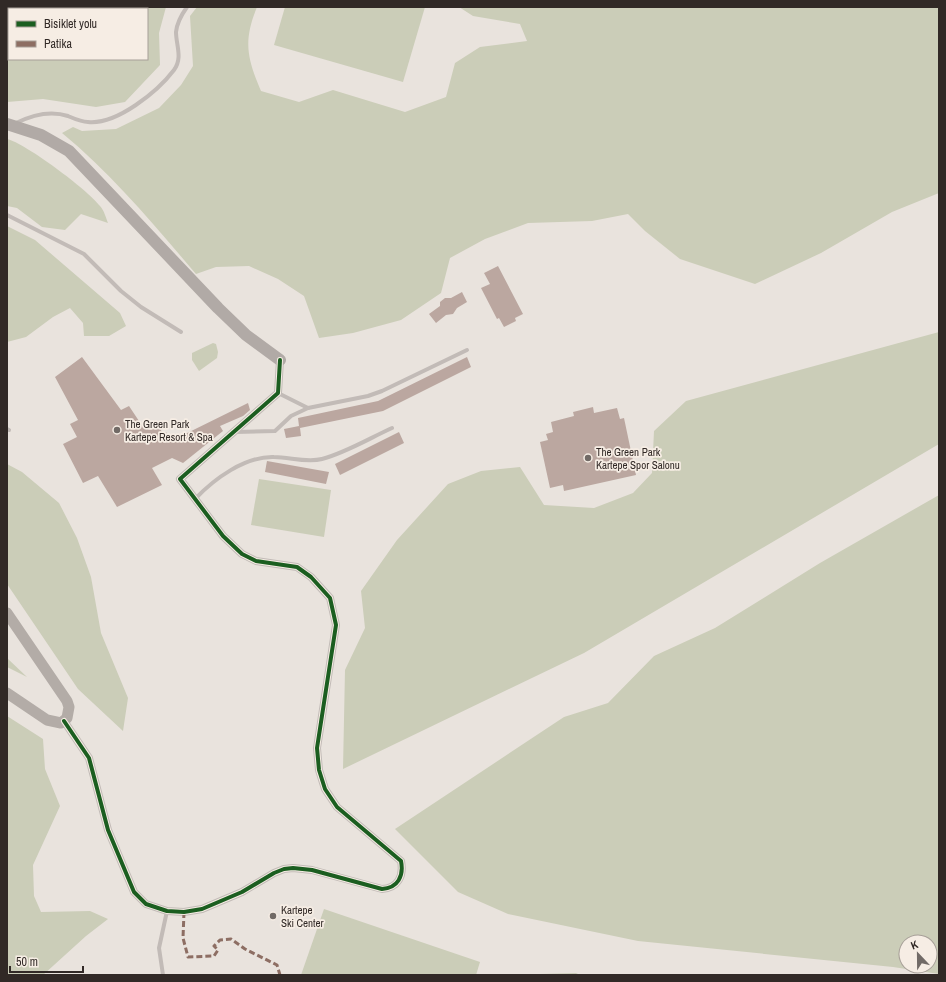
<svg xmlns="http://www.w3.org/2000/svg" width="946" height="982" font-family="'Archivo Narrow',sans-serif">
<rect width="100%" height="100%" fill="#e9e3dd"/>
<g fill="#cbcdb8" fill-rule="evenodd">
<path d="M7,7H166L159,33L160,65L125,102L96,107L43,99L7,102ZM9,9H147V59H9Z"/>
<path d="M197,7H257C243,41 247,58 261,91L299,102L333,90L405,112L446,97L455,63L480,47L527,41L520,24L473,16L459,7H939V193L892,212L821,253L755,284L680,259L645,231L628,214L592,221L528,223L485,239L450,258L441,293L401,320L353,333L319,338L304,296L278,279L249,266L216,267L196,274C154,225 113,175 62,133L73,127L82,131L116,129L159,108L181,85L193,66L190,16Z"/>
<path d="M285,7H425L403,82L274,45Z"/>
<path d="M7,139C25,143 88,190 100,206C104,210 106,218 108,223L81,214L65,230L42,227L17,208L7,206Z"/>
<path d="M7,226L35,240L120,313L126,326L109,336H84L83,323L70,308L53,317L26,337L7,342Z"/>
<path d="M939,332V444L584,653L343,769L345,670L365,628L361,591L397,540L448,484L481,471L520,467L544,505L594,508L633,493L652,473L654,431L686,401Z"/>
<path d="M213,343L216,344L218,352L217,358L199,371L192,360V353Z"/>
<path d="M7,464L22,472L59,503L77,538L91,577L101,633L128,698L123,731L78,689L7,584Z"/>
<path d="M259,479L331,490L324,537L251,525Z"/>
<path d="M939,495V974L893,967L638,941L508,914L458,892L395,829L564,717L608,703L654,656L715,628L820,563ZM906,942H930V966H906Z"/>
<path d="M7,658L27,677L7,667Z"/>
<path d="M7,716L43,739L45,769L60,806L33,865L34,896L41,912L90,911L108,919L86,936L43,975H7Z"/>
<path d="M324,909L480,962L476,975H301Z"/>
<path d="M576,973L580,975H539L540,974Z"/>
</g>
<g fill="#bba7a0">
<path d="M498,266L523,314L515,318L516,321L504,327L499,318L497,319L481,288L490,284L484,273Z"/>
<path d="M462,292L467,302L457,308L453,314L446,315L436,323L429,314L440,306V302L445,298H451Z"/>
<path d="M82,357L121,410L129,406L143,427L156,421L163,434L166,432L171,441L248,403L250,410L243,416L220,426L223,431L183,463L172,458L152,468L162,485L117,507L98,476L83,483L63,444L77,437L70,424L78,420L55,377Z"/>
<path d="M467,357L471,367L383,411L300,428L301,436L286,438L284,429L299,426L298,418L378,401Z"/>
<path d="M593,407L594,413L617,408L620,419L624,418L636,475L564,491L563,485L550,488L540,442L548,440L546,434L553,432L551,422L574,416L573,412Z"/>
<path d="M399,432L404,443L340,475L335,464Z"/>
<path d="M267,461L329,472L326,484L265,472Z"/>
</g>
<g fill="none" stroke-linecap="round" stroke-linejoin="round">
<g stroke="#c2bbb7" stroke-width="4">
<path d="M16,123C32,115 50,110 68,116C75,119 81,122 88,122C117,125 158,91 174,70C183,58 176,45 176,32C177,22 182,14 187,7"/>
<path d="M7,215L84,254L121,291L141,307L181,332"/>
<path d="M278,393L308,408L368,396L382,391L467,350"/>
<path d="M7,429L9,430"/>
<path d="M235,432L275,431L291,416L308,408"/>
<path d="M195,499C214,479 245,456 274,457C290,457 306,463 322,459C345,453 370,438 392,428"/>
<path d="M163,975L159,948L167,911"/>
</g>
<path stroke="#c2bbb7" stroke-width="8" d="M64,721L89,758L108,830L134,892L146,904L167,911L184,912L202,909L242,892L274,873L284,869L293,868L312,870L382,889C398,888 404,876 401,861L337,807L325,789L319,770L317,748L336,625L330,598L311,577L297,567L256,561L242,554L223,536L180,479L278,393L280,360"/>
<path stroke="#b3aca7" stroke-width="11" d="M7,613L67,701L69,707L67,718L61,723L47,720L7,693"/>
<path stroke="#b1aaa6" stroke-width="12" d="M7,124L41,135L69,151L218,308L246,335L280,360"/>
<path stroke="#8d6e63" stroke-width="3" stroke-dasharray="6 3" stroke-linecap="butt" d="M184,912L183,938L188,957L214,956L218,950L214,946L220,940L231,939L245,949L277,965L280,975"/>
<defs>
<path id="cycleway" d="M64,721L89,758L108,830L134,892L146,904L167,911L184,912L202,909L242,892L274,873L284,869L293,868L312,870L382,889C398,888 404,876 401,861L337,807L325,789L319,770L317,748L336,625L330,598L311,577L297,567L256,561L242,554L223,536L180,479L278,393L280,360"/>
</defs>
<use href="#cycleway" stroke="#f6ede4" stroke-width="6"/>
<use href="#cycleway" stroke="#1b5e20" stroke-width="4"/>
</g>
<g fill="#716a66" stroke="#f6ede4" stroke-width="1.5">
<circle cx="117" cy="430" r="4"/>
<circle cx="588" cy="458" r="4"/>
<circle cx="273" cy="916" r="4"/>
</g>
<g text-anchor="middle" stroke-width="3.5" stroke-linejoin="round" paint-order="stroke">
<g font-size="11" fill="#312926" stroke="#f6ede4" text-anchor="start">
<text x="125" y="428">The Green Park<tspan x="125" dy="13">Kartepe Resort &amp; Spa</tspan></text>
<text x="596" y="456">The Green Park<tspan x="596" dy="13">Kartepe Spor Salonu</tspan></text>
<text x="281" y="914">Kartepe<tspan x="281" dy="13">Ski Center</tspan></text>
</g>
</g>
<rect width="946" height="982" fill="none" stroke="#312926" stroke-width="16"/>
<rect x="8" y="8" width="140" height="52" fill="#f6ede4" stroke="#a79f98"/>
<rect x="16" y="21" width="20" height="6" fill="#1b5e20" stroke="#a79f98"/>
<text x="44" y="28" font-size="12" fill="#312926">Bisiklet yolu</text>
<rect x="16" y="41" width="20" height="6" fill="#8d6e63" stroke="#a79f98"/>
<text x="44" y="48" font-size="12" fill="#312926">Patika</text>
<g transform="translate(918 954) rotate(338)"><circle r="19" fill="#f6ede4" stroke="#a79f98"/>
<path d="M0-3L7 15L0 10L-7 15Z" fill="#716a66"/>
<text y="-6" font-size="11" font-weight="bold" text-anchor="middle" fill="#312926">K</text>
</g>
<path d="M10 966v6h73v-6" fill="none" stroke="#312926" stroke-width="2"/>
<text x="16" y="966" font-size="12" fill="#312926" stroke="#f6ede4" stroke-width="3" paint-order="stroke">50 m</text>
</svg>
